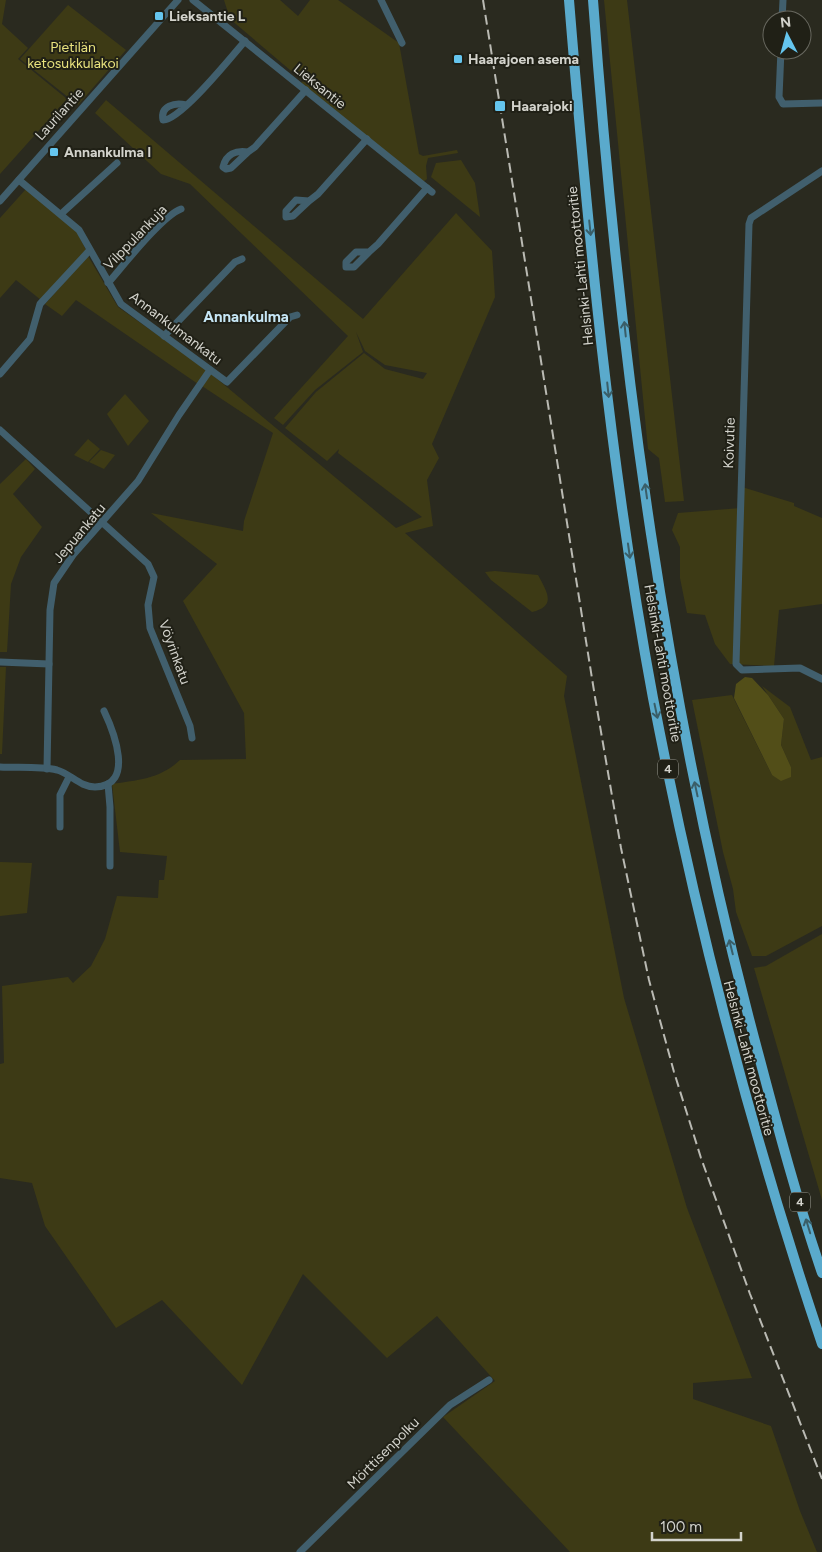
<svg xmlns="http://www.w3.org/2000/svg" width="822" height="1552" font-family="Figtree,sans-serif">
<rect width="100%" height="100%" fill="#2a2a1f"/>
<g fill="#3d3a15">
<path d="M0,0H6L2,24L28,48L18,59L67,99L0,174Z"/>
<path d="M224,0H280L298,16L310,0H338L399,43L419,154L423,156L457,150L458,153L428,158L426,166L427,179L423,182L301,83L303,81L230,19Z"/>
<path d="M604,0H627L684,501L665,502L659,458L648,449Z"/>
<path d="M68,5L126,50L78,105L20,59Z"/>
<path d="M106,100L363,319L456,213L492,251L495,297L432,444L439,458L427,480L433,526L405,533L567,676L564,696L624,998L687,1208L752,1378L693,1383V1399L771,1426L800,1511L817,1552H570L443,1417L495,1381L437,1316L387,1358L303,1274L242,1385L162,1300L116,1328L45,1226L32,1183L0,1178V1064L4,1063L2,986L68,977L73,983L91,966L105,939L117,896L158,898L159,880H164L167,856L120,852L112,784C138,780 160,779 180,760L246,759L244,713L183,601L217,564L151,513L243,531L244,521L273,433L202,386L210,373L396,528L422,517L338,453L339,449L327,461L285,428L316,392L364,353L385,369L423,379L427,373L385,365L365,351L356,332L363,352L315,390L283,425L274,418L348,336L190,184L161,174L95,113Z"/>
<path d="M461,160L475,183L480,217L431,177L436,163Z"/>
<path d="M26,189L77,232L86,250L41,300L16,280L0,298V218Z"/>
<path d="M88,256L118,307L207,370L198,384L76,300L62,316L45,304Z"/>
<path d="M125,394L149,421L128,446L107,414Z"/>
<path d="M88,439L100,449L88,462L74,455Z"/>
<path d="M101,450L115,455L104,469L89,462Z"/>
<path d="M26,459L35,469L13,494L42,527L21,557L11,584L7,652H0V484Z"/>
<path d="M742,487L794,503V506L822,518V604L779,610L774,666L730,664L715,644L705,615L687,613L680,578V547L672,530L678,513L741,508Z"/>
<path d="M495,571L538,575C547,592 557,606 532,612L491,580L485,572Z"/>
<path d="M0,667H6L2,754H0Z"/>
<path d="M762,686L790,707L811,760L822,757V926L766,956H752L736,912L733,889L723,852L692,700L732,695L772,775L791,777V767L781,745L784,719Z"/>
<path d="M0,862L32,863L27,913L0,916Z"/>
<path d="M822,934V1200L754,968L766,966Z"/>
</g>
<path fill="#524e18" d="M745,677L752,678L768,695L784,719L781,745L791,767V777L781,781L772,775L734,698L736,684Z"/>
<g fill="none" stroke-linecap="round" stroke-linejoin="round">
<g stroke="#415f6d" stroke-width="7">
<path d="M193,0L432,192"/>
<path d="M381,0L402,43"/>
<path d="M782,20L783,0"/>
<path d="M781,50L779,97L783,104L822,103"/>
<path d="M186,105C175,102 160,106 163,120C180,121 232,56 245,41"/>
<path d="M248,152L231,168L226,169L223,167C226,154 236,150 248,152L255,147L306,90"/>
<path d="M19,180L79,230L121,304L227,382L290,317L297,315"/>
<path d="M0,201L178,0"/>
<path d="M309,201L293,216L286,217V211L296,200L309,201L318,194L367,139"/>
<path d="M61,214L117,163"/>
<path d="M369,252L354,267H346V262L356,252H369L378,244L427,188"/>
<path d="M108,283C123,266 162,216 181,209"/>
<path d="M164,336L235,262L242,259"/>
<path d="M0,374L30,339L40,304L89,251"/>
<path d="M0,430L148,564L154,577L148,605L150,628L190,726L192,738"/>
<path d="M0,662L49,664"/>
<path d="M822,679L800,668L742,670L736,664L749,224L751,218L822,171"/>
<path d="M0,767C18,768 40,766 57,770C71,774 80,787 95,787C136,786 113,730 104,711"/>
<path d="M47,769L50,610L54,583L73,555L138,481L179,415L210,370"/>
<path d="M108,784L110,807V866"/>
<path d="M60,827V795L69,777"/>
<path d="M300,1552L450,1405L489,1380"/>
</g>
<g stroke="#5aaacc" stroke-width="10">
<path d="M569,0C588,233 610,468 653,698C695,917 751,1133 822,1344"/>
<path d="M593,0C619,357 666,714 760,1060C779,1132 798,1203 822,1273"/>
</g>
<path stroke="#babab3" stroke-width="2" stroke-dasharray="10 5" stroke-linecap="butt" d="M483,0L595,697L621,848L649,980L674,1072L701,1158L750,1294L822,1479"/>
</g>
<defs><path id="oneway-shaft" d="M-6 0H5M1.5-3L5.5 0L1.5 3" fill="none" stroke-width="1.6" stroke-linecap="round" stroke-linejoin="round" transform="scale(1.25)"/></defs>
<g stroke="#3a5e68">
<use href="#oneway-shaft" transform="translate(590 228) rotate(84)"/>
<use href="#oneway-shaft" transform="translate(625 329) rotate(-96)"/>
<use href="#oneway-shaft" transform="translate(608 390) rotate(84)"/>
<use href="#oneway-shaft" transform="translate(646 491) rotate(-98)"/>
<use href="#oneway-shaft" transform="translate(629 551) rotate(82)"/>
<use href="#oneway-shaft" transform="translate(656 711) rotate(78)"/>
<use href="#oneway-shaft" transform="translate(696 789) rotate(-102)"/>
<use href="#oneway-shaft" transform="translate(731 947) rotate(-104)"/>
<use href="#oneway-shaft" transform="translate(808 1226) rotate(-107)"/>
</g>
<g fill="#65c5ee" stroke="#202016" stroke-width="2">
<rect x="154" y="11" width="10" height="10" rx="2.5"/>
<rect x="453" y="54" width="10" height="10" rx="2.5"/>
<rect x="494" y="100" width="12" height="12" rx="2.5"/>
<rect x="49" y="147" width="10" height="10" rx="2.5"/>
</g>
<g text-anchor="middle" stroke-width="4" stroke-linejoin="round" paint-order="stroke">
<g fill="#202016" stroke="#9d9d95" stroke-width="1">
<rect x="658" y="759.5" width="20" height="19" rx="4"/>
<rect x="790" y="1192.5" width="20" height="19" rx="4"/>
</g>
<g font-size="12" font-weight="bold" fill="#d3d3cc">
<text x="668" y="773">4</text>
<text x="800" y="1206">4</text>
</g>
<g font-size="14" font-weight="bold" fill="#d3d3cc" stroke="#202016" text-anchor="start">
<text x="169" y="21">Lieksantie L</text>
<text x="468" y="64">Haarajoen asema</text>
<text x="511" y="111">Haarajoki</text>
<text x="64" y="157">Annankulma I</text>
</g>
<g font-size="14" fill="#e8e27e" stroke="#202016">
<text x="73" y="52">Pietilän<tspan x="73" dy="16">ketosukkulakoi</tspan></text>
</g>
<g font-size="14" fill="#d3d3cc" stroke="#202016">
<text transform="translate(320 86) rotate(39)" y="5">Lieksantie</text>
<text transform="translate(59 114) rotate(-48)" y="5">Laurilantie</text>
<text transform="translate(135 237) rotate(-46)" y="5">Vilppulankuja</text>
<text transform="translate(580 266) rotate(-96)" y="5">Helsinki-Lahti moottoritie</text>
<text transform="translate(176 328) rotate(37)" y="5">Annankulmankatu</text>
<text transform="translate(729 443) rotate(-88)" y="5">Koivutie</text>
<text transform="translate(79 533) rotate(-50)" y="5">Jepuankatu</text>
<text transform="translate(175 652) rotate(70)" y="5">Vöyrinkatu</text>
<text transform="translate(663 663) rotate(80)" y="5">Helsinki-Lahti moottoritie</text>
<text transform="translate(749 1058) rotate(75)" y="5">Helsinki-Lahti moottoritie</text>
<text transform="translate(383 1453) rotate(-45)" y="5">Mörttisenpolku</text>
</g>
<g font-size="15" font-weight="bold" fill="#c6e6f5" stroke="#202016">
<text x="246" y="322">Annankulma</text>
</g>
</g>
<g transform="translate(787 35) rotate(354)"><circle r="24" fill="#202016" stroke="#68685f"/>
<path d="M0-4L9 19L0 12L-9 19Z" fill="#65c5ee"/>
<text y="-8" font-size="14" font-weight="bold" text-anchor="middle" fill="#d3d3cc">N</text>
</g>
<path d="M652 1532v8h89v-8" fill="none" stroke="#d3d3cc" stroke-width="2.5"/>
<text x="660" y="1532" font-size="15" fill="#d3d3cc" stroke="#202016" stroke-width="4" paint-order="stroke">100 m</text>
</svg>
